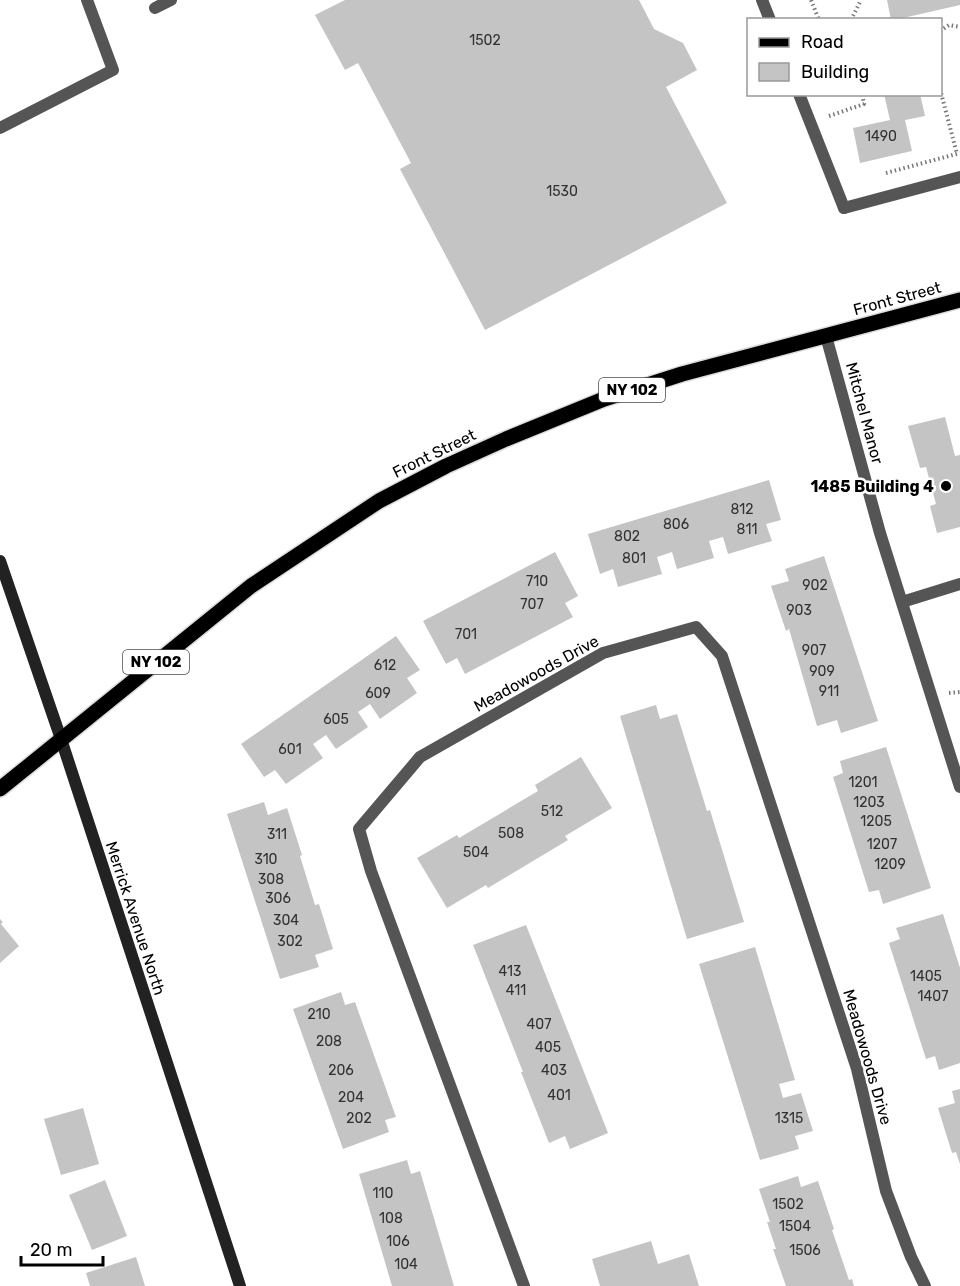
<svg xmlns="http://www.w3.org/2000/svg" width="960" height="1286" font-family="Rubik,sans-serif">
<rect width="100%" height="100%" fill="#fff"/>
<g fill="#c4c4c4">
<path d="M345,0H639L654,29L683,43L697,70L666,87L727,203L485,330L400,169L411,163L358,63L345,70L315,15Z"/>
<path d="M887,0H960V5L903,18L904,20H891Z"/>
<path d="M884,94H920L925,116L905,120L912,151L860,163L853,128L890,120Z"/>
<path d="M945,417L955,456L960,455V527L937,533L930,506L936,504L926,467L920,468L908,426Z"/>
<path d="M769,480L781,520L766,524L772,541L728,554L723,537L709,541L714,558L677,569L672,552L657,557L662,574L618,587L613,569L600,574L588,534Z"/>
<path d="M555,552L578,596L565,603L573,617L465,674L457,658L446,664L423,621Z"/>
<path d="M824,556L878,721L841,733L837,720L817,726L789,629L786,631L771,586L789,581L785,569Z"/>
<path d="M396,636L420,670L407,678L417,693L380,719L370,704L358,712L368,727L336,749L326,735L313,744L323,758L286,784L275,770L264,777L241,744Z"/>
<path d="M656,705L660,719L677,714L707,811L710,810L744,922L687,939L620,716Z"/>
<path d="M886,747L931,888L883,904L879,890L869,892L833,777L843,773L840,761Z"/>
<path d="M581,757L612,808L565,836L568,840L488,888L486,885L447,908L417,858L457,835L459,838L538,791L535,785Z"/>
<path d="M264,802L268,815L287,808L302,855L300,856L315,905L319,904L333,949L315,955L319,967L280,979L227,814Z"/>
<path d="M943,914L960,968V1063L939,1070L935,1056L926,1059L889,943L900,939L896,928Z"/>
<path d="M0,919L3,922L1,924L19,946L0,963Z"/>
<path d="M526,925L608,1133L570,1149L565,1136L549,1143L521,1072H523L473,945Z"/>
<path d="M755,947L795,1080L779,1084L783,1098L801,1093L813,1131L795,1136L799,1149L760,1160L699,964Z"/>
<path d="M341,992L345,1005L355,1002L396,1117L385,1120L389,1132L343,1149L293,1009Z"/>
<path d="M960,1089V1164L956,1152L952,1153L938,1108L955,1103L952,1091Z"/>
<path d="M83,1108L99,1164L61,1175L44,1119Z"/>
<path d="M407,1160L411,1174L420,1171L454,1286H392L359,1174Z"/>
<path d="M798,1176L801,1187L818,1181L834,1229L832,1230L849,1280L852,1279L854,1286H786L773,1249H776L767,1222H770L759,1189Z"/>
<path d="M105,1180L127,1236L92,1250L69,1195Z"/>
<path d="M651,1241L658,1264L689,1254L699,1286H600L592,1259Z"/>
<path d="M136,1257L145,1286H90L86,1273Z"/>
</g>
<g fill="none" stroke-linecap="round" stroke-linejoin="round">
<defs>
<path id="primary" d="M0,789L251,586L379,501L446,466L506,439L604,399L682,374L960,300"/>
</defs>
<use href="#primary" stroke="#dbdbdb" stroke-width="18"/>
<g stroke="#777" stroke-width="4" stroke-dasharray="1.5 3" stroke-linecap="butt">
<path d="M811,0L819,20"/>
<path d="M851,20L861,0"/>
<path d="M940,31L949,25L960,27"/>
<path d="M940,89L957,154"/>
<path d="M829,116L864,104L862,94"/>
<path d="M886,173L960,153"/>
<path d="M949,693L960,692"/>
</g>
<g stroke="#555" stroke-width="12">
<path d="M762,0L770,20"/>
<path d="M155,8L171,0"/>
<path d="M799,94L844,208"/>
<path d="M0,128L113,70L87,0"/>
</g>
<g stroke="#555" stroke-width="12">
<path d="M844,208L960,177"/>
<path d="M826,336L880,533L960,787"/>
<path d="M902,602L960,584"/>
<path d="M524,1286L371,871L359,829L420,757L603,653L696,627L722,656L857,1069L886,1191L911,1257L925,1286"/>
</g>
<path stroke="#222" stroke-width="12" d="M0,561L61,739L240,1286"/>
<use href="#primary" stroke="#000" stroke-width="15"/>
</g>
<circle fill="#000" stroke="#fff" stroke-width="2" cx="946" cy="486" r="6"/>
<g text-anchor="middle" stroke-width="5" stroke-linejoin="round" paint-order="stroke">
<g font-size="14" fill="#313131">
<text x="485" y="45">1502</text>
<text x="881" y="141">1490</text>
<text x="562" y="196">1530</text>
<text x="742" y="514">812</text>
<text x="676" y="529">806</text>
<text x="747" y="534">811</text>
<text x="627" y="541">802</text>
<text x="634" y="563">801</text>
<text x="537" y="586">710</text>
<text x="815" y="590">902</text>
<text x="532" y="609">707</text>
<text x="799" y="615">903</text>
<text x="466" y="639">701</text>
<text x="814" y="655">907</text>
<text x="385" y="670">612</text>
<text x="822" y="676">909</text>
<text x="829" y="696">911</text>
<text x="378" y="698">609</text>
<text x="336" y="724">605</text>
<text x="290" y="754">601</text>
<text x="863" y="787">1201</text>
<text x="869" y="807">1203</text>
<text x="552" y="816">512</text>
<text x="876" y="826">1205</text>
<text x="511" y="838">508</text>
<text x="277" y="839">311</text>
<text x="882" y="849">1207</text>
<text x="476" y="857">504</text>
<text x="266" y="864">310</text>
<text x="890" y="869">1209</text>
<text x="271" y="884">308</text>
<text x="278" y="903">306</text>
<text x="286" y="925">304</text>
<text x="290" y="946">302</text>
<text x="510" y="976">413</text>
<text x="926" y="981">1405</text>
<text x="516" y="995">411</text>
<text x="933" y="1001">1407</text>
<text x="319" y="1019">210</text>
<text x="539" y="1029">407</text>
<text x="329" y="1046">208</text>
<text x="548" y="1052">405</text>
<text x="341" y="1075">206</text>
<text x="554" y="1075">403</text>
<text x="559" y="1100">401</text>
<text x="351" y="1102">204</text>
<text x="359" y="1123">202</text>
<text x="789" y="1123">1315</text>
<text x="383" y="1198">110</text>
<text x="788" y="1209">1502</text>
<text x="391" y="1223">108</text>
<text x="795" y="1231">1504</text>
<text x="398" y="1246">106</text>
<text x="805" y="1255">1506</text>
<text x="406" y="1269">104</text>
</g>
<g fill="#fff" stroke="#4c4c4c" stroke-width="1.5">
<rect x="599" y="378" width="66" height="24" rx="4.5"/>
<rect x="123" y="650" width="66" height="24" rx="4.5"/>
</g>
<g font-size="15" font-weight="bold" fill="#000">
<text x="632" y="395">NY 102</text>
<text x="156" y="667">NY 102</text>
</g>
<g font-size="16" fill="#000" stroke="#fff">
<text transform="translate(897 298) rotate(-15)" y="6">Front Street</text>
<text transform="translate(865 413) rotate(75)" y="6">Mitchel Manor</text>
<text transform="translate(434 453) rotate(-26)" y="6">Front Street</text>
<text transform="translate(536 673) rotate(-29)" y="6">Meadowoods Drive</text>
<text transform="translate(136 918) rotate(72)" y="6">Merrick Avenue North</text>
<text transform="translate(868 1057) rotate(74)" y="6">Meadowoods Drive</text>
</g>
<g font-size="16" font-weight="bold" fill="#000" stroke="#fff" text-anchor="end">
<text x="934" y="492">1485 Building 4</text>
</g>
</g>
<rect x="747" y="18" width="195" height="78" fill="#ffffff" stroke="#999999" stroke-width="1.5"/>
<rect x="759" y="38" width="30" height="9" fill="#000000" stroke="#999999" stroke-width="1.5"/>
<text x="801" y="48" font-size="18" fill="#000000">Road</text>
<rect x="759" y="63" width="30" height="18" fill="#c4c4c4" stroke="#999999" stroke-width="1.5"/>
<text x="801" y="78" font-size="18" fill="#000000">Building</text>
<path d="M21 1256v9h82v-9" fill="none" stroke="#000000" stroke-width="3"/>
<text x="30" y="1256" font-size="18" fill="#000000" stroke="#ffffff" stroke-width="4.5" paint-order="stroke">20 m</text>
</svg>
